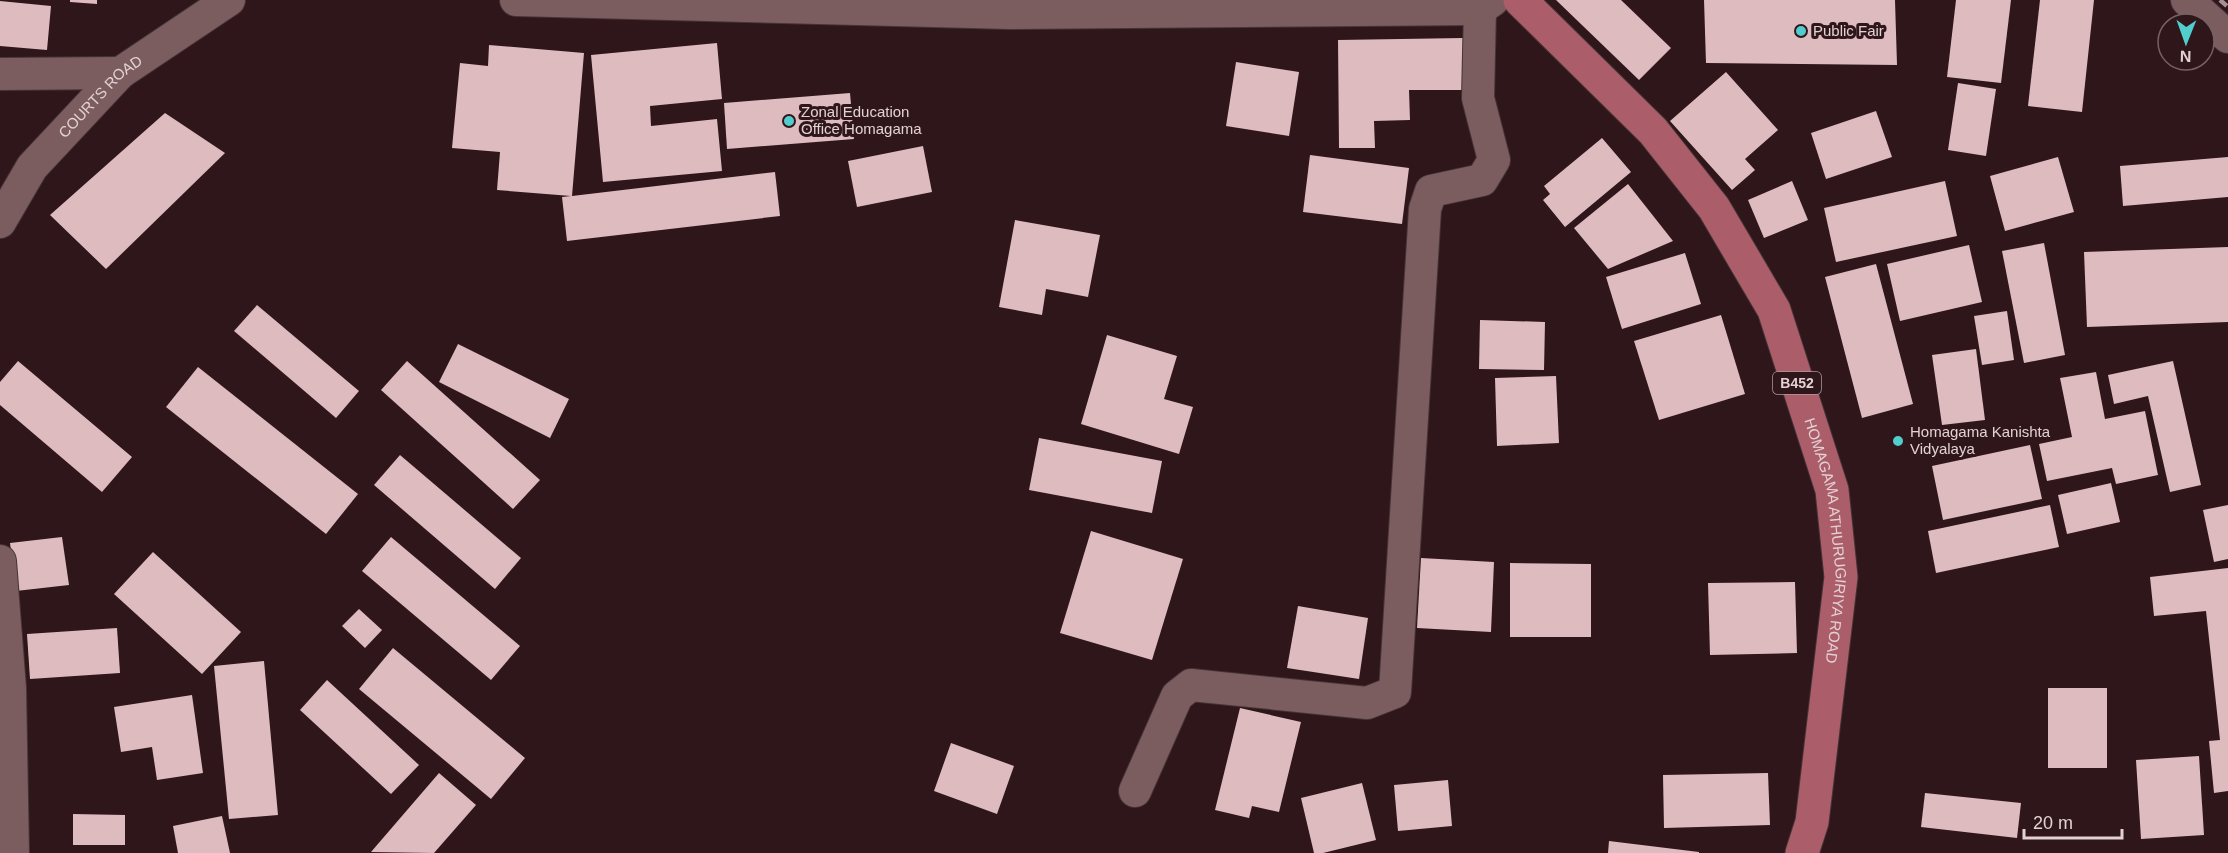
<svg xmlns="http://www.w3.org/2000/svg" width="2228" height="853" font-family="Arial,sans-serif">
<rect width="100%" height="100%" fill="#2e161a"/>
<g fill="#debbbf">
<path d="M70,0H97V4L70,2Z"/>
<path d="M1556,0H1621L1671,48L1639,80Z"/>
<path d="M1704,0H1895L1897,65L1706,63Z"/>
<path d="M1956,0H2011L2001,83L1947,77Z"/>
<path d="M2040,0H2094L2082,112L2028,106Z"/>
<path d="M0,1L51,6L47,50L0,46Z"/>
<path d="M1463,38L1464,90H1409L1410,120L1374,121L1375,148H1339L1338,40Z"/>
<path d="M717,43L722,99L650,106L651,126L717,119L722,171L603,182L591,55Z"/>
<path d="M489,45L584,53L572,196L775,172L780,216L567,241L562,197L571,196L497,190L500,152L452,148L460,63L488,66Z"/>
<path d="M1236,62L1299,72L1289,136L1226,126Z"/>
<path d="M1726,72L1778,130L1745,159L1755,170L1732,190L1670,121Z"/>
<path d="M1958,83L1996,89L1986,156L1948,150Z"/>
<path d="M850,93L854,139L727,149L724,103Z"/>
<path d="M1876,111L1892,157L1826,179L1811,133Z"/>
<path d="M165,113L225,153L106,269L50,215Z"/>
<path d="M1602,138L1631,172L1565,227L1543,200L1550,194L1544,186Z"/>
<path d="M923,146L932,192L857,207L848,161Z"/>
<path d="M1310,155L1409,168L1402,224L1303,212Z"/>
<path d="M2058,157L2074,212L2005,231L1990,176Z"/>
<path d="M2228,157V197L2123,206L2120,166Z"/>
<path d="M1792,181L1808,220L1764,238L1748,200Z"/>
<path d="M1945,181L1957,236L1836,262L1824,208Z"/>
<path d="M1628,184L1673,241L1608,269L1574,228Z"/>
<path d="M1015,220L1100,235L1088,297L1046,289L1042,315L999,307Z"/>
<path d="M2044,243L2065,355L2024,363L2002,251Z"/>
<path d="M1969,245L1982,302L1900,321L1887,264Z"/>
<path d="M2228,247V322L2087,327L2084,252Z"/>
<path d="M1685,253L1701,304L1622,329L1606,277Z"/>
<path d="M1876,264L1913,404L1862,418L1825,277Z"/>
<path d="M257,305L359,391L336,418L234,331Z"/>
<path d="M2007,311L2014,360L1982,365L1974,316Z"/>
<path d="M1721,315L1745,394L1659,420L1634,341Z"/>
<path d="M1480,320L1545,322L1544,370L1479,369Z"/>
<path d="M1107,335L1177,356L1164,399L1193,407L1179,454L1081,424Z"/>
<path d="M458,344L569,399L550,438L439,382Z"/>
<path d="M1976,349L1985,420L1942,425L1932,355Z"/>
<path d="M18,361L132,457L102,492L0,405V382Z"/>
<path d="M407,361L540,480L513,509L381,390Z"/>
<path d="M2173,361L2201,485L2170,492L2148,396L2114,404L2108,375Z"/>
<path d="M198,367L358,494L326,534L166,407Z"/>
<path d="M2096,372L2105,419L2145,411L2158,475L2116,484L2112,468L2047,481L2039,444L2072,437L2060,378Z"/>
<path d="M1556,376L1559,443L1497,446L1495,378Z"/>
<path d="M1039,438L1162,461L1152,513L1029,490Z"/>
<path d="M2030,445L2042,499L1943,520L1932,466Z"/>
<path d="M400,455L521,558L495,589L374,485Z"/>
<path d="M2111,483L2120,522L2067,534L2058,495Z"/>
<path d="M2050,505L2059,547L1936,573L1928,531Z"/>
<path d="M2228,505V559L2214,562L2203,510Z"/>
<path d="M1091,531L1183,559L1152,660L1060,633Z"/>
<path d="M62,537L69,585L16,591L10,543Z"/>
<path d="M391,537L520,646L491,680L362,571Z"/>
<path d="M153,552L241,632L202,674L114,594Z"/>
<path d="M1421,558L1494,562L1491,632L1417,628Z"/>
<path d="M1510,563L1591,564V637H1510Z"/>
<path d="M2228,568V791L2214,793L2209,741L2220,740L2206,611L2154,616L2150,577Z"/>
<path d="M1795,582L1797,653L1710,655L1708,583Z"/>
<path d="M1298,606L1368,618L1359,679L1287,668Z"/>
<path d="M359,609L382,630L365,648L342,626Z"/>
<path d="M117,628L120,673L30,679L27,634Z"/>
<path d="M393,648L525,758L491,799L359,689Z"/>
<path d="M264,661L278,815L229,819L214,666Z"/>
<path d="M327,680L419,765L391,794L300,710Z"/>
<rect x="2048" y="688" width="59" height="80"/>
<path d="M192,695L203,773L157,780L152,747L121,752L114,707Z"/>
<path d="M1240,708L1301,722L1279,812L1252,806L1249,818L1215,810Z"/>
<path d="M951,743L1014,766L997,814L934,791Z"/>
<path d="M2199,756L2204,835L2141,839L2136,760Z"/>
<path d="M439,773L476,805L434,853L371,852Z"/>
<path d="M1768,773L1770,825L1664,828L1663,775Z"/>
<path d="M1448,780L1452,826L1398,831L1394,785Z"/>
<path d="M1362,783L1376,840L1323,853H1314L1301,798Z"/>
<path d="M1925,793L2021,803L2017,838L1921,827Z"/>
<path d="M73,814L125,815V845H73Z"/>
<path d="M222,816L230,853H178L173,826Z"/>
<path d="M1609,841L1699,852V853H1608Z"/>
</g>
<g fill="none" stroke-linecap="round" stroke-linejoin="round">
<defs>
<g id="minor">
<path d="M516,0L1009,13L1480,9L1493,0"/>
<path d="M2187,0L2228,37"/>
<path d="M0,74L120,73"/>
<path id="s1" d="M0,222L32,167L120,73L229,0"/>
<path d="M0,561L10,688L13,853"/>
<path d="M1135,791L1177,696L1191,685L1367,703L1395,692L1425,209L1431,191L1482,180L1494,160L1478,98L1480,9"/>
</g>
<g id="major">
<path id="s2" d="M1520,0L1653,131L1714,208L1774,310L1832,490L1841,577L1812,822L1802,853"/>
</g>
</defs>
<use href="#minor" stroke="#463436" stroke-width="34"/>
<use href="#major" stroke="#463436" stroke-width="35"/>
<use href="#minor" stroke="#7b5d60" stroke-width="32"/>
<use href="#major" stroke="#ab5e6a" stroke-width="33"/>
<path stroke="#a59193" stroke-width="4.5" stroke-dasharray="9 4.5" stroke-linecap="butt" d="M2220,0L2228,7"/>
</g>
<g fill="#52cdcd" stroke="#2e161a" stroke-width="2">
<circle cx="1801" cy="31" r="6"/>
<circle cx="789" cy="121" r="6"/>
<circle cx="1898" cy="441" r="6"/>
</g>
<g text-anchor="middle" stroke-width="6" stroke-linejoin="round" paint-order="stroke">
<rect fill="#2e161a" stroke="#ad999c" stroke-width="1.5" x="1773" y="372" width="48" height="22" rx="4.5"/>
<g font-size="14" font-weight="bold" fill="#e3d1d3">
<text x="1797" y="388">B452</text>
</g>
<g font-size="15" fill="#e3d1d3" stroke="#2e161a" text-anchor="start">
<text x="1813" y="36">Public Fair</text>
<text x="801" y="117">Zonal Education<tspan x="801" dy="17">Office Homagama</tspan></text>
<text x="1910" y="437">Homagama Kanishta<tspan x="1910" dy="17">Vidyalaya</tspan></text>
</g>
<g font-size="15" fill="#e3d1d3" stroke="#2e161a">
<text dy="5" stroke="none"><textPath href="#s1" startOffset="162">COURTS ROAD</textPath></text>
<text dy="5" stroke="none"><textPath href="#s2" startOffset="642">HOMAGAMA ATHURUGIRIYA ROAD</textPath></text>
</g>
</g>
<g transform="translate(2186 42) rotate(181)"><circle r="28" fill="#2e161a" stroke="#766164" stroke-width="1.5"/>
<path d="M0-4.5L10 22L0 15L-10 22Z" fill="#52cdcd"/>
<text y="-9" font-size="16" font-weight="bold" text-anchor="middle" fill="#e3d1d3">N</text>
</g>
<path d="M2024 829v9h98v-9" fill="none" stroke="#e3d1d3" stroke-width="3"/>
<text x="2033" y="829" font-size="18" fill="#e3d1d3" stroke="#2e161a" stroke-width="4.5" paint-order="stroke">20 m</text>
</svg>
